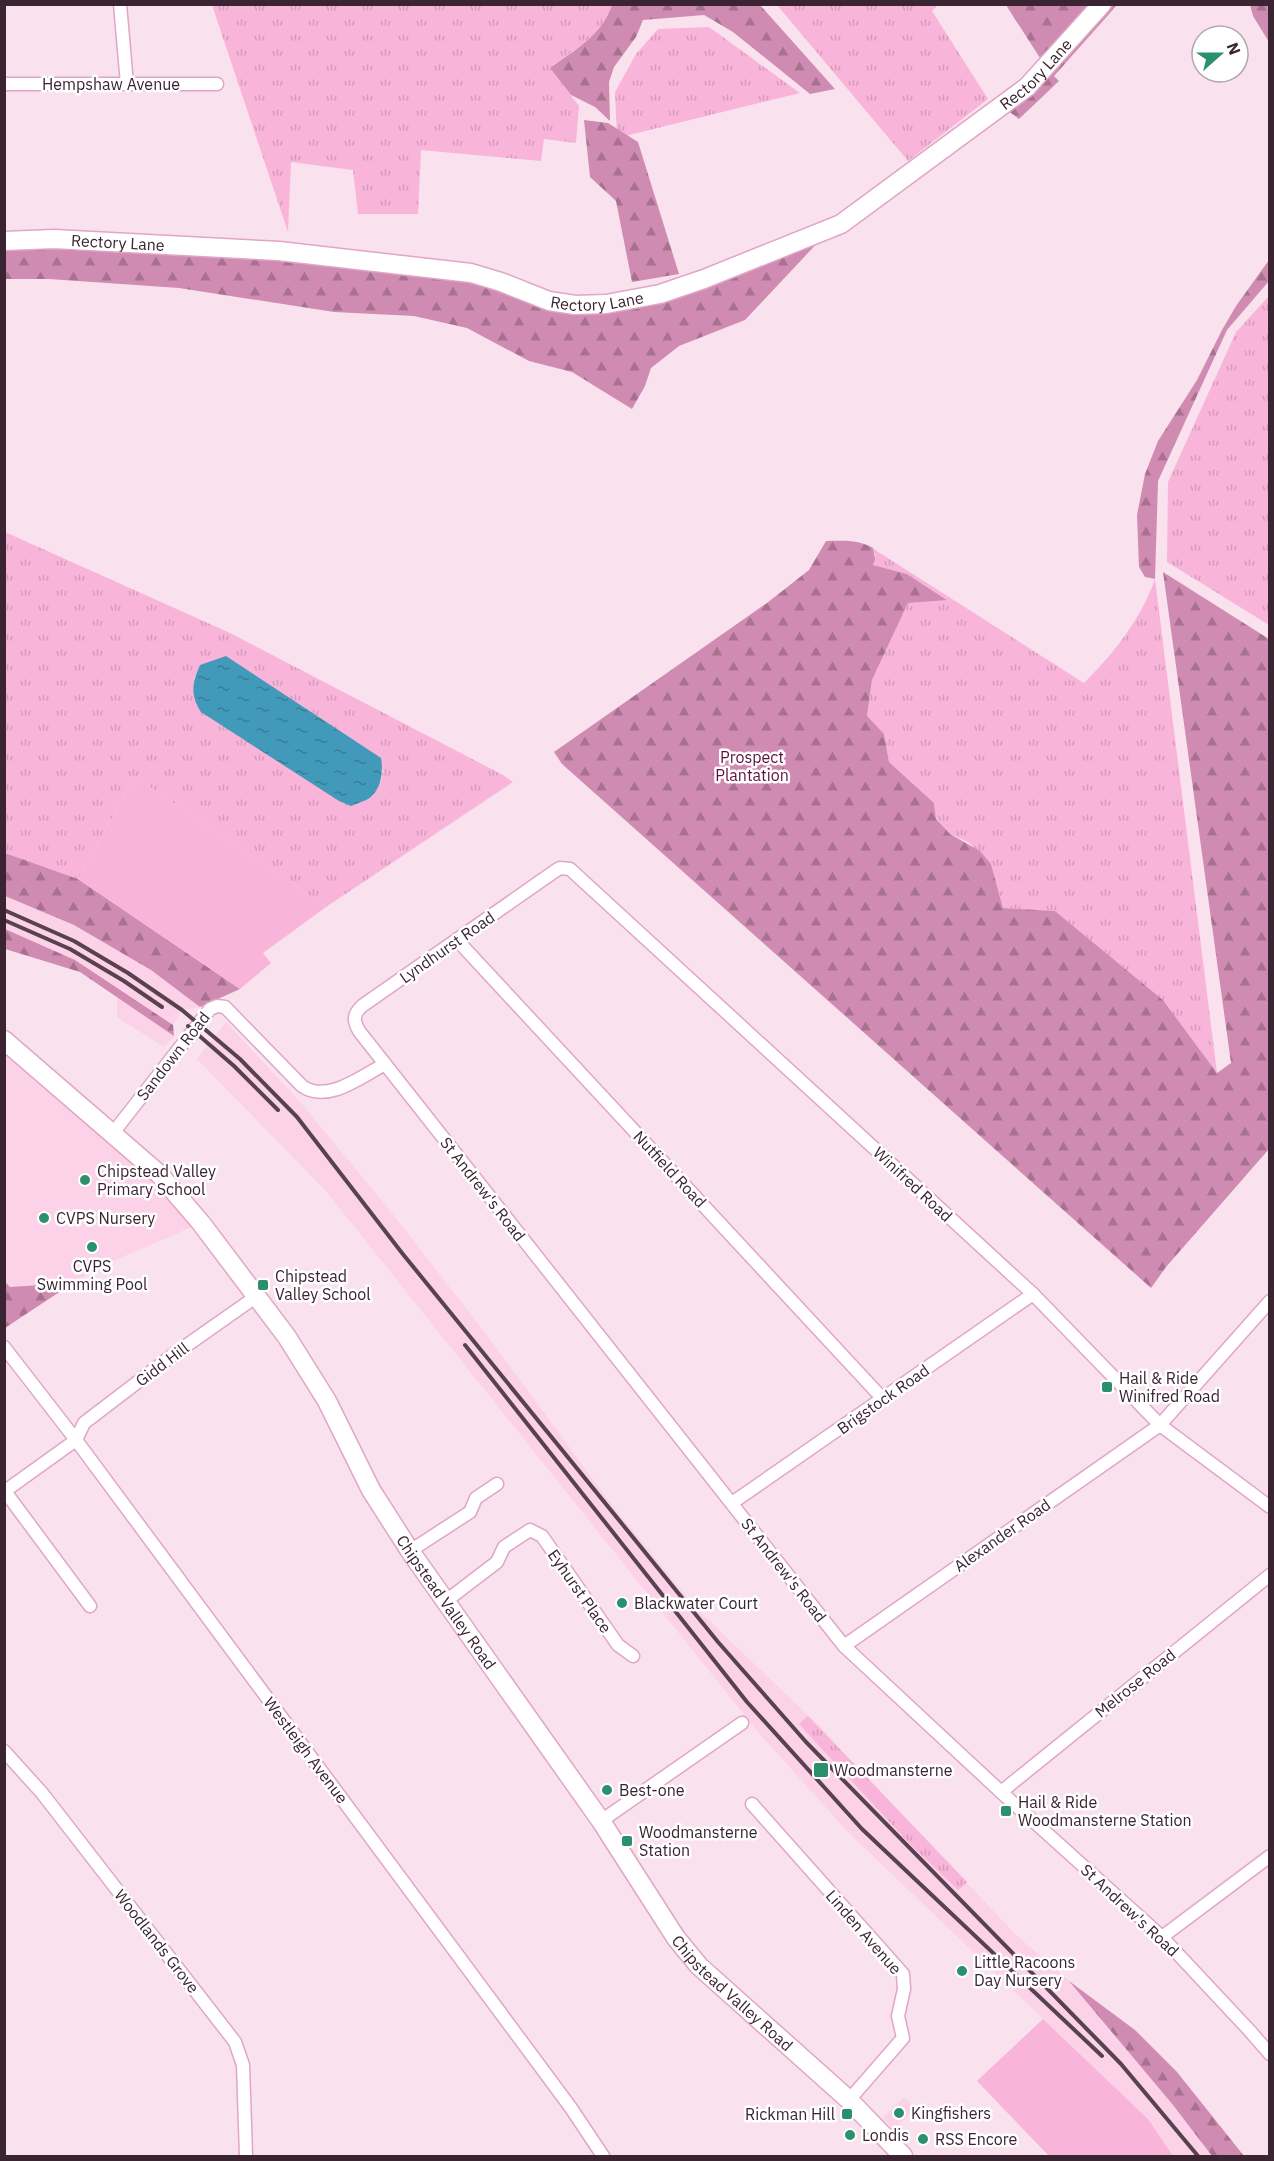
<svg xmlns="http://www.w3.org/2000/svg" width="1274" height="2161" font-family="'IBM Plex Sans',sans-serif">
<defs>
<pattern id="grass-tufts" width="24" height="20" patternUnits="userSpaceOnUse" patternTransform="scale(1.5)"><rect width="24" height="20" fill="#f9b4da"/><path d="M3 7l-1-3M5 7V3M7 7l1-3M15 17l-1-3M17 17v-4M19 17l1-3" fill="none" stroke="#d69bbc"/></pattern>
<pattern id="forest-firs" width="22" height="20" patternUnits="userSpaceOnUse" patternTransform="scale(1.5)"><rect width="22" height="20" fill="#cf8bb1"/><path d="M5 1l3.5 6h-7zM16 11l3.5 6h-7z" fill="#a97191"/></pattern>
<pattern id="water-ripples" width="26" height="14" patternUnits="userSpaceOnUse" patternTransform="scale(1.5)"><rect width="26" height="14" fill="#429aba"/><path d="M2 4q2-2 4 0t4 0M15 11q2-2 4 0t4 0" fill="none" stroke="#387d98"/></pattern>
</defs>
<rect width="100%" height="100%" fill="#fae1ee"/>
<g fill="#fbd2e8">
<path d="M4,896L74,925L151,970L200,1007L182,1010L173,1025L75,960L5,929Z"/>
<path d="M117,997L174,1036L164,1047L117,1017Z"/>
<path d="M226,1022L301,1103L388,1208L492,1342L608,1500L694,1606L820,1727L1016,1935L1069,1981L1173,2105L1212,2156H1173L1148,2119L848,1832L757,1731L326,1191L197,1059Z"/>
<path d="M4,1040L201,1223L99,1267L13,1322L4,1313Z"/>
<path d="M904,2097L916,2108L894,2130L883,2118Z"/>
</g>
<g fill="url(#grass-tufts)" fill-rule="evenodd">
<path d="M212,5H612C602,35 575,49 550,68L579,106L576,143L544,139L541,161L421,150L418,214H358L353,170L291,162L288,232Z"/>
<path d="M777,5H938L932,11L988,99L908,161Z"/>
<path d="M709,27L800,93L617,138L615,92L636,54L658,29Z"/>
<path d="M1269,296V625L1167,562L1168,482L1236,332Z"/>
<path d="M5,532L230,633L503,775L513,782L326,907L135,777L78,879L5,853ZM200,666L383,770L381,780L373,796L365,800L194,679Z"/>
<path d="M872,548L1084,683C1114,653 1141,619 1155,579L1217,1073L1163,1000L1055,911L1003,908L991,864L968,842L950,834L936,819L934,803L889,762L884,734L867,717L872,680L908,603L946,599L907,574L873,565L875,554Z"/>
<path d="M808,1716L967,1882L958,1890L909,1843L799,1724Z"/>
</g>
<g fill="url(#forest-firs)">
<path d="M612,5H760L835,89L810,94L733,32L704,15L643,20L636,37L614,67L609,82L610,121L595,107L571,95L550,68C575,50 602,35 612,5Z"/>
<path d="M1006,5H1117L1054,76L1059,81L1019,119L1007,110L1049,72Z"/>
<path d="M1250,5H1269V42L1253,16Z"/>
<path d="M584,120L608,123L638,142L679,274L632,282L616,201L590,177Z"/>
<path d="M822,238L745,320L679,346L651,368L645,386L632,409L572,372L529,361L467,328L414,316L334,312L179,288L49,279H5V248L51,245L289,256L484,282L529,303L594,314L679,295Z"/>
<path d="M1269,260V281L1227,330L1158,481L1155,579L1145,577L1139,567L1137,515L1145,474L1158,441L1197,380L1222,330L1236,306Z"/>
<path d="M826,541C843,541 857,539 873,548L875,559L873,565L907,574L947,600L908,603L872,680L867,716L884,734L889,762L934,803L936,819L950,834L980,851L991,864L1003,908L1055,911L1163,1000L1217,1073L1231,1063L1163,572L1269,639V1149L1166,1267L1151,1288L562,764L554,752L767,603L809,570Z"/>
<path d="M5,853L78,879L240,989L200,1007L151,970L74,925L5,896Z"/>
<path d="M5,929L75,960L173,1025L174,1036L80,972L5,949Z"/>
<path d="M5,1282L10,1287L73,1283L5,1328Z"/>
<path d="M1069,1981L1135,2030L1177,2072L1244,2156H1212L1173,2105Z"/>
</g>
<g fill="#f9b4da">
<path d="M135,777L326,907L263,953L271,963L240,989L78,879Z"/>
<path d="M1043,2019L1148,2119L1173,2156H1049L977,2081Z"/>
</g>
<path fill="url(#water-ripples)" d="M226,656L381,758C383,770 382,785 373,795C369,800 358,803 351,806L339,801L201,712C190,695 192,683 200,665Z"/>
<g fill="none" stroke-linecap="round" stroke-linejoin="round">
<defs>
<g id="street">
<path d="M120,4L127,84"/>
<path d="M4,84H217"/>
<path d="M457,940L883,1399"/>
<path d="M113,1133L210,1009L217,1006L225,1007L302,1086C327,1104 362,1076 385,1064"/>
<path d="M4,1347L76,1440L571,2108L603,2156"/>
<path d="M4,1490L90,1606"/>
<path d="M5,1491L76,1440L84,1423L173,1355L257,1296"/>
<path d="M732,1503L1033,1294"/>
<path d="M1270,1507L1160,1425L1033,1294L570,869L560,868L555,871L362,1006C353,1015 353,1020 359,1031L844,1646L1001,1792L1162,1937L1249,2030L1270,2054"/>
<path d="M410,1551L470,1512L476,1498L497,1484"/>
<path d="M446,1601L497,1562L504,1547L530,1530L542,1536L618,1645L633,1656"/>
<path d="M844,1646L1160,1425L1270,1301"/>
<path d="M4,1751L42,1793L235,2042L243,2065L246,2156"/>
<path d="M1001,1792L1270,1575"/>
<path d="M752,1804L903,1974L904,1989L898,2016L903,2038L849,2100"/>
<path d="M601,1821L742,1723"/>
<path d="M1162,1937L1270,1856"/>
</g>
<g id="secondary">
<path id="s1" d="M4,241L54,239L279,251L471,273L501,282L549,301L575,305L606,304L660,294L704,279L841,224L1027,87L1102,4"/>
<path id="s2" d="M4,1040L159,1174L201,1223L287,1337L327,1401L371,1490L410,1551L601,1821L676,1938L699,1966L849,2100L903,2156"/>
</g>
</defs>
<use href="#street" stroke="#e1a6c6" stroke-width="15"/>
<use href="#secondary" stroke="#e1a6c6" stroke-width="21"/>
<use href="#street" stroke="#fff" stroke-width="12"/>
<use href="#secondary" stroke="#fff" stroke-width="18"/>
<g stroke="#59424f" stroke-width="4">
<path d="M4,910L74,941L128,973L182,1010L240,1059L297,1117L402,1253L718,1642L806,1742L1121,2064L1198,2156"/>
<path d="M4,920L70,949L124,981L162,1007"/>
<path d="M188,1026L234,1066L278,1110"/>
<path d="M465,1345L747,1702L862,1829L1102,2056"/>
</g>
</g>
<g fill="#2b906c" stroke="#fff" stroke-width="2">
<circle cx="85" cy="1180" r="6"/>
<circle cx="44" cy="1218" r="6"/>
<circle cx="92" cy="1247" r="6"/>
<rect x="257" y="1279" width="12" height="12" rx="3"/>
<rect x="1101" y="1381" width="12" height="12" rx="3"/>
<circle cx="622" cy="1603" r="6"/>
<rect x="813" y="1762" width="16" height="16" rx="3"/>
<circle cx="607" cy="1790" r="6"/>
<rect x="1000" y="1805" width="12" height="12" rx="3"/>
<rect x="621" y="1835" width="12" height="12" rx="3"/>
<circle cx="962" cy="1971" r="6"/>
<circle cx="899" cy="2113" r="6"/>
<rect x="841" y="2108" width="12" height="12" rx="3"/>
<circle cx="850" cy="2135" r="6"/>
<circle cx="923" cy="2139" r="6"/>
</g>
<g text-anchor="middle" stroke-width="5" stroke-linejoin="round" paint-order="stroke">
<g font-size="16" fill="#3b2431" stroke="#fff">
<text dy="6" stroke="none"><textPath href="#s1" startOffset="1104">Rectory Lane</textPath></text>
<text x="111" y="90">Hempshaw Avenue</text>
<text dy="6" stroke="none"><textPath href="#s1" startOffset="114">Rectory Lane</textPath></text>
<text dy="6" stroke="none"><textPath href="#s1" startOffset="600">Rectory Lane</textPath></text>
<text transform="translate(447 947) rotate(-35)" y="6">Lyndhurst Road</text>
<text transform="translate(173 1056) rotate(-52)" y="6">Sandown Road</text>
<text transform="translate(670 1169) rotate(47)" y="6">Nutfield Road</text>
<text transform="translate(913 1184) rotate(43)" y="6">Winifred Road</text>
<text transform="translate(483 1189) rotate(52)" y="6">St Andrew's Road</text>
<text transform="translate(162 1364) rotate(-37)" y="6">Gidd Hill</text>
<text transform="translate(883 1399) rotate(-35)" y="6">Brigstock Road</text>
<text transform="translate(1002 1535) rotate(-35)" y="6">Alexander Road</text>
<text transform="translate(784 1570) rotate(52)" y="6">St Andrew's Road</text>
<text transform="translate(580 1591) rotate(55)" y="6">Eyhurst Place</text>
<text dy="6" stroke="none"><textPath href="#s2" startOffset="722">Chipstead Valley Road</textPath></text>
<text transform="translate(1135 1683) rotate(-39)" y="6">Melrose Road</text>
<text transform="translate(306 1750) rotate(53)" y="6">Westleigh Avenue</text>
<text transform="translate(1130 1910) rotate(43)" y="6">St Andrew's Road</text>
<text transform="translate(864 1932) rotate(49)" y="6">Linden Avenue</text>
<text transform="translate(157 1941) rotate(52)" y="6">Woodlands Grove</text>
<text dy="6" stroke="none"><textPath href="#s2" startOffset="1208">Chipstead Valley Road</textPath></text>
</g>
<g font-size="16" fill="#600f45" stroke="#fff">
<text x="752" y="763">Prospect<tspan x="752" dy="18">Plantation</tspan></text>
</g>
<g font-size="16" fill="#3b2431" stroke="#fff" text-anchor="start">
<text x="97" y="1177">Chipstead Valley<tspan x="97" dy="18">Primary School</tspan></text>
<text x="56" y="1224">CVPS Nursery</text>
<text x="92" y="1272" text-anchor="middle">CVPS<tspan x="92" dy="18">Swimming Pool</tspan></text>
<text x="275" y="1282">Chipstead<tspan x="275" dy="18">Valley School</tspan></text>
<text x="1119" y="1384">Hail &amp; Ride<tspan x="1119" dy="18">Winifred Road</tspan></text>
<text x="634" y="1609">Blackwater Court</text>
<text x="834" y="1776">Woodmansterne</text>
<text x="619" y="1796">Best-one</text>
<text x="1018" y="1808">Hail &amp; Ride<tspan x="1018" dy="18">Woodmansterne Station</tspan></text>
<text x="639" y="1838">Woodmansterne<tspan x="639" dy="18">Station</tspan></text>
<text x="974" y="1968">Little Racoons<tspan x="974" dy="18">Day Nursery</tspan></text>
<text x="911" y="2119">Kingfishers</text>
<text x="835" y="2120" text-anchor="end">Rickman Hill</text>
<text x="862" y="2141">Londis</text>
<text x="935" y="2145">RSS Encore</text>
</g>
</g>
<rect width="1274" height="2161" fill="none" stroke="#3b2431" stroke-width="12"/>
<g transform="translate(1220 54) rotate(69)"><circle r="28" fill="#ffffff" stroke="#b1a7ad" stroke-width="1.5"/>
<path d="M0-4.5L10 22L0 15L-10 22Z" fill="#2b906c"/>
<text y="-9" font-size="16" font-weight="bold" text-anchor="middle" fill="#3b2431">N</text>
</g>
</svg>
